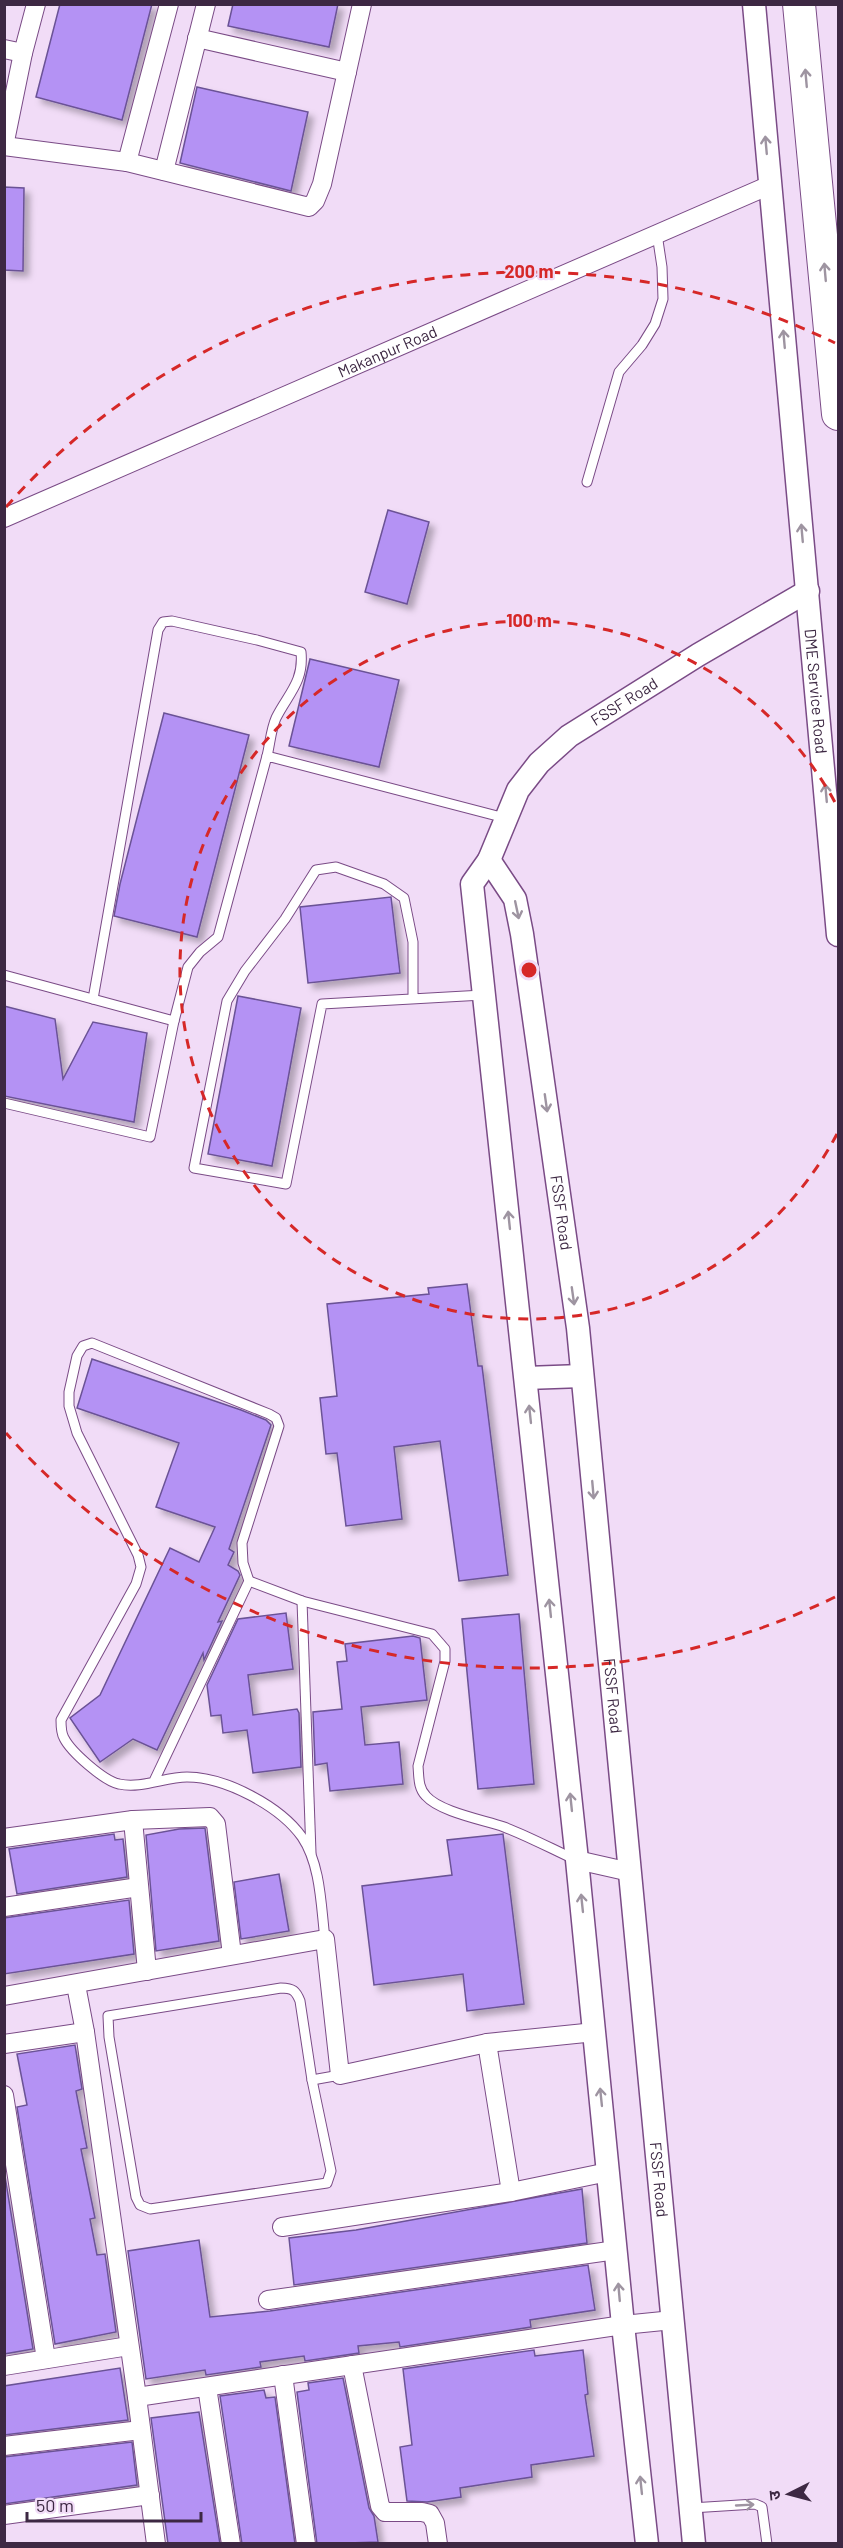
<svg xmlns="http://www.w3.org/2000/svg" width="843" height="2548" font-family="Barlow,'Noto Sans Devanagari',sans-serif">
<defs>
<filter id="shadow"><feDropShadow dx="5.5" dy="5.5" stdDeviation="3" flood-color="#0004"/></filter>
</defs>
<rect width="100%" height="100%" fill="#f1dcf7"/>
<g fill="#b492f4" stroke="#6b5296" stroke-width="1.5" filter="url(#shadow)">
<path d="M60,4H152L122,120L36,97Z"/>
<path d="M233,4H338L329,47L228,26Z"/>
<path d="M197,87L308,112L291,191L180,163Z"/>
<path d="M4,187L24,188L23,271L4,270Z"/>
<path d="M388,510L429,522L407,604L365,592Z"/>
<path d="M310,659L399,680L379,767L289,746Z"/>
<path d="M164,713L249,735L197,937L114,916L120,884Z"/>
<path d="M391,897L400,973L308,983L300,907Z"/>
<path d="M238,996L301,1008L272,1166L208,1154Z"/>
<path d="M4,1006L55,1019L63,1079L93,1022L147,1033L134,1122L4,1096Z"/>
<path d="M467,1284L478,1366H482L508,1575L459,1581L440,1441L394,1447L402,1519L346,1526L337,1453L326,1454L320,1398L337,1396L327,1304L429,1294L428,1288Z"/>
<path d="M92,1359L241,1410L266,1420L271,1425L229,1549L234,1552L228,1565L238,1571L240,1575L218,1622L222,1621L204,1660L203,1653L157,1750L133,1739L100,1762L70,1718L100,1695L170,1548L199,1562L215,1527L156,1507L179,1443L77,1408Z"/>
<path d="M286,1613L293,1669L248,1675L253,1715L297,1709L299,1713L301,1767L253,1773L247,1730L223,1733L221,1715L211,1716L207,1685L238,1619Z"/>
<path d="M519,1614L534,1784L478,1789L462,1619Z"/>
<path d="M413,1636L420,1638L427,1700L361,1707L365,1745L399,1742L403,1784L330,1791L327,1763L315,1765L313,1712L342,1709L337,1662L347,1661L345,1644Z"/>
<path d="M205,1828L219,1941L156,1951L146,1835L179,1829Z"/>
<path d="M114,1834L115,1840L123,1839L127,1877L17,1894L9,1849Z"/>
<path d="M503,1834L524,2004L467,2011L463,1974L374,1985L362,1886L452,1875L447,1840Z"/>
<path d="M279,1874L289,1931L241,1939L234,1882Z"/>
<path d="M129,1900L134,1954L4,1974V1918Z"/>
<path d="M75,2045L82,2089L76,2091L87,2148L81,2149L95,2218L90,2219L97,2255L105,2254L116,2332L55,2344L17,2107L27,2105L17,2054Z"/>
<path d="M4,2170L33,2349L4,2354Z"/>
<path d="M582,2189L587,2243L294,2285L289,2238L356,2230Z"/>
<path d="M199,2240L210,2317L270,2311L588,2265L595,2310L530,2320L531,2327L400,2347L399,2342L358,2346L359,2353L305,2361L304,2356L260,2362L261,2367L206,2375L205,2370L146,2379L128,2251Z"/>
<path d="M534,2350L535,2356L583,2350L588,2394L585,2395L594,2456L531,2465L532,2477L460,2488L461,2497L427,2502L407,2501L400,2447L412,2445L403,2369Z"/>
<path d="M120,2368L128,2420L4,2435V2386Z"/>
<path d="M343,2378L369,2508L374,2516L378,2542L317,2544L297,2392L309,2390L308,2383Z"/>
<path d="M264,2390L266,2398L275,2397L295,2544H242L220,2396Z"/>
<path d="M199,2412L220,2544H168L151,2418Z"/>
<path d="M132,2442L137,2485L4,2504V2457Z"/>
</g>
<g fill="none" stroke-linecap="round" stroke-linejoin="round">
<defs>
<g id="service">
<path d="M587,482L619,372L642,345L655,324L663,299L662,267L657,234"/>
<path d="M4,975L174,1021"/>
<path d="M93,999L158,630L163,622L172,621L257,640L301,652C304,682 288,694 276,718C271,729 270,744 267,756"/>
<path d="M413,999V942L404,898L384,884L336,867L316,870L285,919L245,971L227,1001L194,1168L286,1184L322,1004L483,995"/>
<path d="M4,1103L150,1137L174,1021L188,967L200,952L218,937L267,756L505,818"/>
<path d="M249,1581L302,1601L432,1634L445,1649V1661L418,1766C419,1777 418,1788 426,1796C440,1812 484,1820 504,1827C528,1836 552,1849 576,1860"/>
<path d="M302,1601L311,1853"/>
<path d="M154,1781L249,1581L243,1563L242,1543L279,1426L276,1418L269,1414L92,1343L83,1346L77,1356L69,1392V1406L77,1433L138,1555L141,1567L136,1584L61,1720C61,1726 61,1733 64,1738C71,1752 104,1781 119,1784C141,1789 165,1777 187,1777C225,1777 280,1806 302,1837C321,1865 321,1907 325,1939"/>
<path d="M281,1988C293,1988 296,1991 300,2001L312,2080L331,2171L327,2183L150,2209L140,2205L136,2197L109,2037L108,2016Z"/>
<path d="M312,2080L340,2075"/>
<path d="M691,2508L755,2504L762,2507L767,2544"/>
</g>
<g id="minor">
<path d="M197,38L347,72"/>
<path d="M4,49L23,53L4,146"/>
<path d="M23,53L36,4"/>
<path d="M4,146L127,162L169,4"/>
<path d="M127,162L309,207L315,201L322,184L362,4"/>
<path d="M164,171L206,4"/>
<path id="s1" d="M4,518L770,185"/>
<path d="M133,1820L147,1971"/>
<path d="M4,1838L133,1820L210,1817L216,1824L232,1955"/>
<path d="M577,1860L630,1872"/>
<path d="M4,1907L139,1887"/>
<path d="M76,1985L85,2032L137,2397"/>
<path d="M4,1996L325,1939L340,2075L487,2043L595,2032"/>
<path d="M487,2043L511,2192"/>
<path d="M4,2044L85,2032"/>
<path d="M4,2095L46,2359"/>
<path d="M282,2227L511,2192L608,2172"/>
<path d="M268,2300L616,2250"/>
<path d="M352,2365L380,2506L385,2512H422L430,2514L435,2523L438,2544"/>
<path d="M4,2366L129,2346"/>
<path d="M283,2375L306,2544"/>
<path d="M207,2387L231,2544"/>
<path d="M4,2446L141,2430"/>
<path d="M4,2515L150,2495"/>
<path d="M156,2544L137,2397L623,2325L673,2320"/>
</g>
<g id="tertiary">
<path id="s2" d="M754,4L838,935"/>
<path id="s3" d="M489,860L515,899L522,934L578,1328L694,2544"/>
<path d="M526,1378L582,1376"/>
<path id="s4" d="M647,2544L623,2325L577,1860L472,884L489,860L518,790L539,763L569,736L698,655L808,591"/>
</g>
<path id="trunk" d="M799,4L838,414"/>
</defs>
<use href="#service" stroke="#7a4b86" stroke-width="11"/>
<use href="#minor" stroke="#7a4b86" stroke-width="20"/>
<use href="#tertiary" stroke="#7a4b86" stroke-width="25"/>
<use href="#trunk" stroke="#7a4b86" stroke-width="34"/>
<use href="#service" stroke="#fff" stroke-width="9"/>
<use href="#minor" stroke="#fff" stroke-width="18"/>
<use href="#tertiary" stroke="#fff" stroke-width="22"/>
<use href="#trunk" stroke="#fff" stroke-width="32"/>
</g>
<defs><path id="oneway-shaft" d="M-6 0H5M1.5-3L5.5 0L1.5 3" fill="none" stroke-width="1.6" stroke-linecap="round" stroke-linejoin="round" transform="scale(1.5)"/></defs>
<g stroke="#9e94a1">
<use href="#oneway-shaft" transform="translate(806 78) rotate(-95)"/>
<use href="#oneway-shaft" transform="translate(766 145) rotate(-95)"/>
<use href="#oneway-shaft" transform="translate(825 272) rotate(-95)"/>
<use href="#oneway-shaft" transform="translate(784 339) rotate(-95)"/>
<use href="#oneway-shaft" transform="translate(802 533) rotate(-95)"/>
<use href="#oneway-shaft" transform="translate(826 793) rotate(-95)"/>
<use href="#oneway-shaft" transform="translate(517 910) rotate(78)"/>
<use href="#oneway-shaft" transform="translate(546 1103) rotate(82)"/>
<use href="#oneway-shaft" transform="translate(509 1220) rotate(-96)"/>
<use href="#oneway-shaft" transform="translate(573 1296) rotate(82)"/>
<use href="#oneway-shaft" transform="translate(530 1414) rotate(-96)"/>
<use href="#oneway-shaft" transform="translate(593 1490) rotate(85)"/>
<use href="#oneway-shaft" transform="translate(550 1608) rotate(-96)"/>
<use href="#oneway-shaft" transform="translate(571 1802) rotate(-96)"/>
<use href="#oneway-shaft" transform="translate(582 1903) rotate(-96)"/>
<use href="#oneway-shaft" transform="translate(601 2097) rotate(-96)"/>
<use href="#oneway-shaft" transform="translate(619 2292) rotate(-95)"/>
<use href="#oneway-shaft" transform="translate(641 2485) rotate(-96)"/>
<use href="#oneway-shaft" transform="translate(745 2505) rotate(-3)"/>
</g>
<g fill="none" stroke="#d62828" stroke-width="3" stroke-dasharray="10 8">
<path d="M837 1134A349 349 0 1 1 837 806"/>
<path d="M835 1597A698 698 0 0 1 6 1433M6 507A698 698 0 0 1 835 343"/>
</g>
<g text-anchor="middle" stroke-width="4.5" stroke-linejoin="round" paint-order="stroke">
<g font-size="16" fill="#3d2843" stroke="#f1dcf7">
<text dy="6" stroke="none"><textPath href="#s1" startOffset="418">Makanpur Road</textPath></text>
<text dy="6" stroke="none"><textPath href="#s2" startOffset="690">DME Service Road</textPath></text>
<text dy="6" stroke="none"><textPath href="#s4" startOffset="1914">FSSF Road</textPath></text>
<text dy="6" stroke="none"><textPath href="#s3" startOffset="364">FSSF Road</textPath></text>
<text dy="6" stroke="none"><textPath href="#s3" startOffset="850">FSSF Road</textPath></text>
<text dy="6" stroke="none"><textPath href="#s3" startOffset="1336">FSSF Road</textPath></text>
</g>
</g>
<circle cx="529" cy="970" r="9" fill="#d62828" stroke="#f1dcf7" stroke-width="3"/>
<g font-size="18" text-anchor="middle" font-weight="bold" fill="#d62828" stroke="#f1dcf7" stroke-width="4.5" stroke-linejoin="round" paint-order="stroke">
<text x="529" y="278">200 m</text>
<text x="529" y="627">100 m</text>
</g>
<rect width="843" height="2548" fill="none" stroke="#3d2843" stroke-width="12"/>
<g transform="translate(789 2494) rotate(264)" stroke="#f1dcf7" stroke-width="4.5" paint-order="stroke">
<path d="M0-4.5L10 22L0 15L-10 22Z" fill="#3d2843"/>
<text y="-9" font-size="16" font-weight="bold" text-anchor="middle" fill="#3d2843">उ</text>
</g>
<path d="M27 2512v9h174v-9" fill="none" stroke="#3d2843" stroke-width="3"/>
<text x="36" y="2512" font-size="18" fill="#3d2843" stroke="#f1dcf7" stroke-width="4.5" paint-order="stroke">50 m</text>
</svg>
